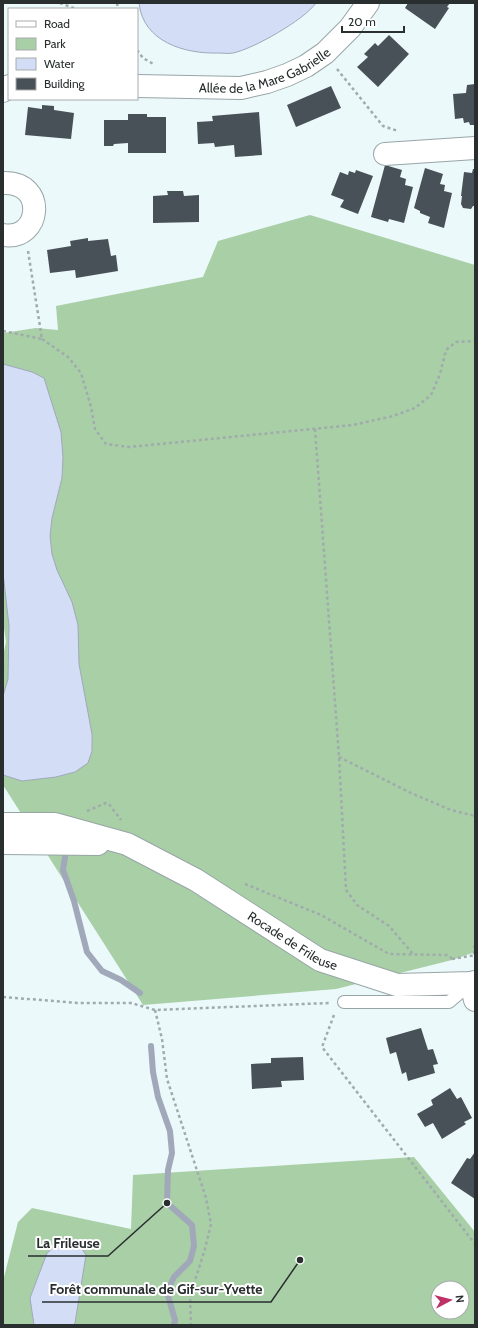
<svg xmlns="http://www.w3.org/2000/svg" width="478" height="1328" font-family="Cabin,sans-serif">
<rect width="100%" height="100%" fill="#ebf9fa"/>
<g fill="#a9cfa6" fill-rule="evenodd">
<path d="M310,215L475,265V952L452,960L336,989L143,1005L3,785V656L6,642L3,621V333L36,328L58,330L56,306L203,277L218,241Z"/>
<path d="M414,1157L475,1232V1325H3V1281L18,1222L32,1208L131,1229L133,1175ZM438,1288H462V1312H438Z"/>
</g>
<g fill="#d3ddf5" stroke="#a0a8ba">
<path d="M139,3H316C304,20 253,49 233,53C228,54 223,53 218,53C185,54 143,42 139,3Z"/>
<path d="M3,364L32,372L44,378L61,432L63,457L62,478L52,518L50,536L52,554L57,570L72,602L78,625L79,664L92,734V751L88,763L75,772L56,777L22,781L3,775V696L8,679L9,626L3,573Z"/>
<path d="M64,1238L76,1240L86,1255L75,1323L73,1325H34L30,1298L47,1253Z"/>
</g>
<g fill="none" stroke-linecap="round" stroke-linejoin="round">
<g stroke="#a0a8ba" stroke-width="6">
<path d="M65,857L63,870L74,901L87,952L102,971L121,980L140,993"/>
<path d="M151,1046L153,1072L158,1097L170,1131L172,1153L168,1170L167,1203L192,1225L194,1246L190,1261L174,1277L167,1292L175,1320L174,1325"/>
</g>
</g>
<g fill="#485157">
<path d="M408,3H450L447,7L449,8L435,29L405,8Z"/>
<path d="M389,35L409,54L378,87L357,67L368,57L364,54L375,43L378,46Z"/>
<path d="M475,84V125H470L469,122L464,123L463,118L455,119L453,94L466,93L467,85Z"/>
<path d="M331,86L341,108L296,127L287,105Z"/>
<path d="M42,105L54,106V110L74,113L71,139L25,135L28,107L42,109Z"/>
<path d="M259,112L262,155L235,157L234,145L215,147L214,143L198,144L197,122L213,121L212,116Z"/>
<path d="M128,114H147V117H166V153H128V143L114,144L113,146H104V120H128Z"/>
<path d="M385,165L402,170L400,177L406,179L405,185L413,187L404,223L389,219L388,222L371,217Z"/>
<path d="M425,168L443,174L440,184L445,185L444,191L452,193L444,228L428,223L430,217L420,213V211L414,208Z"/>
<path d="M473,169H475V206H473L471,209L463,208L461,204L462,196H461L464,172L472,173Z"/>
<path d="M356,170L373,176L358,214L340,207L344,200L331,195L340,172L348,175L349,171L355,173Z"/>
<path d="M167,191H183L184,196L199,195V222L153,223V196L168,195Z"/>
<path d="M88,238V241L108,239L111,256L116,255L118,271L76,278L75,270L50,273L47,250L71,246L70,241Z"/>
<path d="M421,1028L428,1050L433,1049L438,1064L433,1065L435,1073L408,1081L406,1072L402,1074L396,1052L390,1054L386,1038Z"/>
<path d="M303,1057L304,1080L281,1081L282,1087L252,1089L251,1064L271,1063V1058Z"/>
<path d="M450,1088L457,1099L461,1097L472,1118L464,1122L466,1124L442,1139L433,1123L425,1127L417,1114L433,1105L431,1100Z"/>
<path d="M475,1152V1199L451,1183L467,1158L470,1159Z"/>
</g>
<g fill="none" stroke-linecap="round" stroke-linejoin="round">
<defs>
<path id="lane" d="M344,1002H449L470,984"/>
<g id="street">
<path id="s1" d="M137,86L241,88L267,82L287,75L306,66L325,53L350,28L368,3"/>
<path d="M3,91L9,86"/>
<path d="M385,154L475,148"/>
<path d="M3,183C48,181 41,242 3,235"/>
<path d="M471,983L475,1000"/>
</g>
<g id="secondary">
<path id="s2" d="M3,824H55L127,844L196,880L320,960L397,985L471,983L475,982"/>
<path d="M3,843L98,844"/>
</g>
</defs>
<use href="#lane" stroke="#98a5a7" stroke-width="14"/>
<use href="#street" stroke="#98a5a7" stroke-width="24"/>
<use href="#secondary" stroke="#98a5a7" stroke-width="24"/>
<g stroke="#a0abac" stroke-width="2.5" stroke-dasharray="3 3" stroke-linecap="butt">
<path d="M60,3L76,9"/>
<path d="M117,3L118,9"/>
<path d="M137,50L143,58L155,65"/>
<path d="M337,69L383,126L398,131"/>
<path d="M3,331L42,339L28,251"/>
<path d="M42,339L68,357L81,373L91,407L95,429L106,444L129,447L353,425L393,416L415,408L431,395L440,374L446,350L456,342L475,341"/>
<path d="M315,429L339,757L346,890L357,905L389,926L413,954"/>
<path d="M339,757L411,793L451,810L475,816"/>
<path d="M87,811L106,803L109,804L121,820"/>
<path d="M245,884L321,915L389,954L448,955L452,959"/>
<path d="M474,954L475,942"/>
<path d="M452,959L475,955"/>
<path d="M3,997L79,1003H131L155,1010L329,1003"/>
<path d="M155,1010L162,1039L167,1079L206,1198L211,1224L205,1249L190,1296L191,1325"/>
<path d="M334,1015L322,1047L475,1244"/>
</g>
<use href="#lane" stroke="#fff" stroke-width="12"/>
<use href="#street" stroke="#fff" stroke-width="22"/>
<use href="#secondary" stroke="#fff" stroke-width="22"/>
</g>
<g text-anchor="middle" stroke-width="4" stroke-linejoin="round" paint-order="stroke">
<g font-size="13" fill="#292e2f" stroke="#fff">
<text dy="5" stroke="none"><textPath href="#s1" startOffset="131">Allée de la Mare Gabrielle</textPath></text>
<text dy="5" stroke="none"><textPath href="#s2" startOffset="319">Rocade de Frileuse</textPath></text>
</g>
</g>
<path fill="none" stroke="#292e2f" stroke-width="1.5" d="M167 1203L108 1256H28M300 1260L271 1302H42"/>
<g fill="#292e2f" stroke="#fff" stroke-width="1.5">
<circle cx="167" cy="1203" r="4"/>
<circle cx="300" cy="1260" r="4"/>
</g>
<g font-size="14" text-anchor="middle" font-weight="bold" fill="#292e2f" stroke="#fff" stroke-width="4" stroke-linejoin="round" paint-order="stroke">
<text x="68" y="1248">La Frileuse</text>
<text x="156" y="1294">Forêt communale de Gif-sur-Yvette</text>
</g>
<rect width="478" height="1328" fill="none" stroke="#292e2f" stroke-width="8"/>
<rect x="8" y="8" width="130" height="92" fill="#ffffff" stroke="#a9abac"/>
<rect x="16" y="21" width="20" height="6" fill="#ffffff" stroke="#a9abac"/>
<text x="44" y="28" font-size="12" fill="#292e2f">Road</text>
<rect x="16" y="38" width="20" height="12" fill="#a9cfa6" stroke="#a9abac"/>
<text x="44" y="48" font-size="12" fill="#292e2f">Park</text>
<rect x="16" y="58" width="20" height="12" fill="#d3ddf5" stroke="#a9abac"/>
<text x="44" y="68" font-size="12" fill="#292e2f">Water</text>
<rect x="16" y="78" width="20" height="12" fill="#485157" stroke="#a9abac"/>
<text x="44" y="88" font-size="12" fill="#292e2f">Building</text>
<g transform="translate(450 1300) rotate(83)"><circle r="19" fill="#ffffff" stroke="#a9abac"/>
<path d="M0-3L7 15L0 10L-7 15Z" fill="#bd3167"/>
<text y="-6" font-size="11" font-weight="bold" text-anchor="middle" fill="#292e2f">N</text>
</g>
<path d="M342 26v6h62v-6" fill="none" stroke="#292e2f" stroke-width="2"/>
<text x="348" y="26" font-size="12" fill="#292e2f" stroke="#ffffff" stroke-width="3" paint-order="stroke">20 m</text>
</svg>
